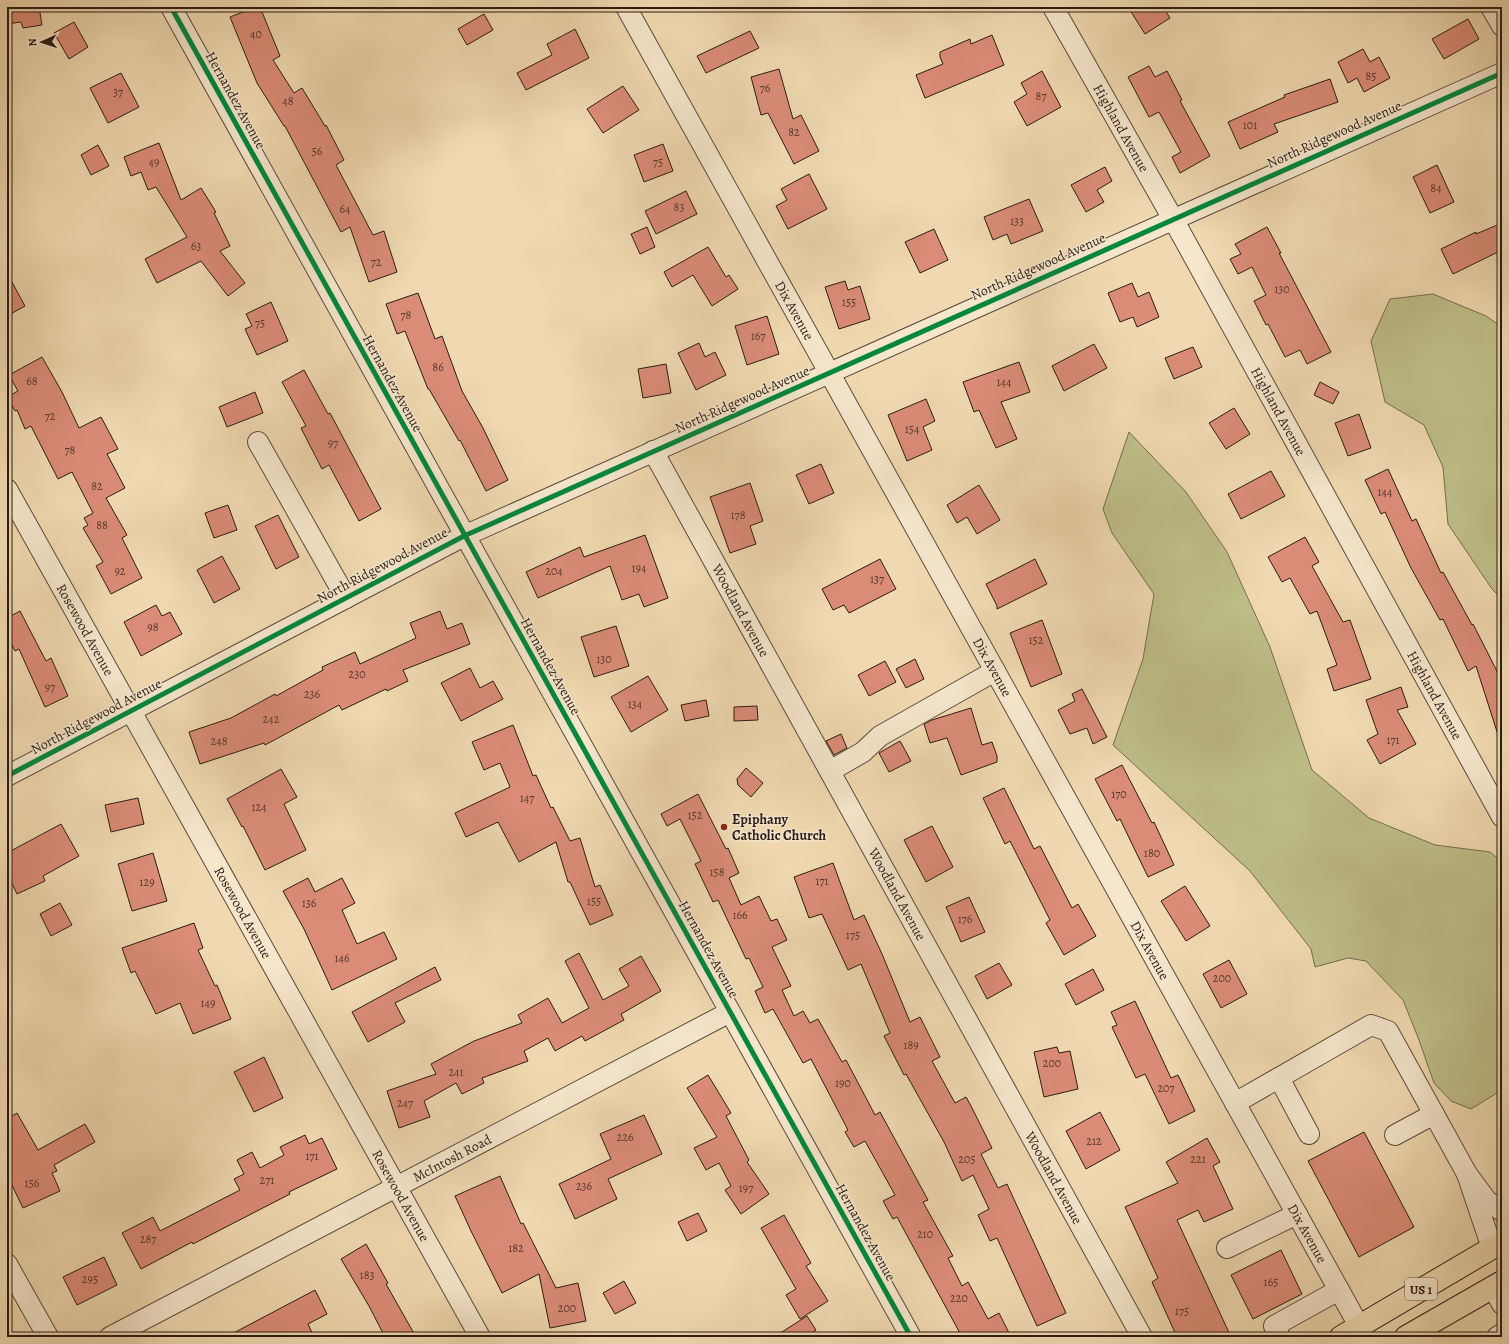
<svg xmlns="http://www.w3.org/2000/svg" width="1509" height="1344" font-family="Alegreya,serif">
<rect width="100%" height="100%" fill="#f0d9b0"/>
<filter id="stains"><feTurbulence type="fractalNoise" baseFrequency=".005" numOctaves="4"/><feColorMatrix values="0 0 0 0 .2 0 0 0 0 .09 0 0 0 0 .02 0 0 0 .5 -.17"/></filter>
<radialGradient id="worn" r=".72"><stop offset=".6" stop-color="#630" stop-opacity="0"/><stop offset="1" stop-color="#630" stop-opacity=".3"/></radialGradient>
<g fill="#bebe88" stroke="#746d4e">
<path d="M1433,294L1486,316L1502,327V599L1492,589L1448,524L1443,467L1424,425L1385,402L1371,341L1390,299Z"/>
<path d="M1129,432L1186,492L1227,552L1270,647L1312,770L1369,818L1435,845L1490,852L1502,862V1090L1471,1109L1451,1101L1434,1083L1419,1040L1403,1000L1366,961L1348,958L1315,967L1311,949L1250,871L1113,745L1143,659L1154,594L1112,533L1103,509Z"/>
</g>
<g fill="#db8c77" stroke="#2a1c15">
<path d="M7,7H39L42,25L23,28L21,22L7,24Z"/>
<path d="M256,7H260L280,56L273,60L294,93L302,88L325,126L326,125L344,160L336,165L373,235L384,231L397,272L369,282L350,227L341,232L285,126H284L257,83L230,17Z"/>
<path d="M1128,7H1163L1170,18L1145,34Z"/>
<path d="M484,14L493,30L467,45L458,29Z"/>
<path d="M1468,19L1479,39L1444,59L1432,39Z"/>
<path d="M74,22L88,47L69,59L54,33Z"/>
<path d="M575,29L589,58L526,90L517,73L552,55L547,44Z"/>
<path d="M750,31L759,48L706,73L697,56Z"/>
<path d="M992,35L1004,65L925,98L916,75L943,64L940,57V52L970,39L971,44Z"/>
<path d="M1363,49L1370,62L1379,57L1390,78L1364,92L1357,78L1348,83L1338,62Z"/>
<path d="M1149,66L1155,77L1167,71L1182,100L1180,101L1210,156L1180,173L1172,157L1181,152L1159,112L1149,117L1128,77Z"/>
<path d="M779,69L793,119L801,115L819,151L794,164L768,113L761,115L751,77Z"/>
<path d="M1042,71L1061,107L1027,126L1014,102L1027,94L1021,83Z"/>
<path d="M121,73L139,107L108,123L90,88Z"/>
<path d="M1330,79L1338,102L1274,124L1278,132L1240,149L1228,122L1285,97L1284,95Z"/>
<path d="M623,86L639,110L603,133L587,109Z"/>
<path d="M159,143L181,200L201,188L216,212L214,213L230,246L220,251L245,283L228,296L201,261L157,283L145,259L187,237L156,187L148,190L141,172L131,176L124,157Z"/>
<path d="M663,144L673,171L644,182L634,155Z"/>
<path d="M98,145L109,166L91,175L81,155Z"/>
<path d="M1437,165L1454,202L1430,213L1413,177Z"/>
<path d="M1105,167L1112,181L1097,190L1104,202L1086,212L1071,185Z"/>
<path d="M809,174L827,209L788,229L776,206L787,200L781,189Z"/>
<path d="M686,191L697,214L656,234L645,211Z"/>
<path d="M1029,199L1043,231L1011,244L1007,234L993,240L984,217Z"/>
<path d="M1502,223V250L1453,274L1441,249L1476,232V234Z"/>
<path d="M647,227L655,247L640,254L631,234Z"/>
<path d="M1267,227L1281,253H1279L1331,352L1307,364L1300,350L1285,357L1268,324L1266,325L1254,301L1266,295L1252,267L1238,274L1230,259L1241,254L1235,244Z"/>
<path d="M934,229L948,260L920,273L905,242Z"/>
<path d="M708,247L726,277L729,275L738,289L712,306L693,275L672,287L664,272Z"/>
<path d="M7,273L25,306L7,316Z"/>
<path d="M845,281L848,290L860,286L870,319L839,329L825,287Z"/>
<path d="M1132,283L1138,297L1149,292L1159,317L1137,327L1133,317L1120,322L1108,293Z"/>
<path d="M418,293L435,339L442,336L462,391L483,428L508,480L486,491L460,440L459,441L429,389H428L405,331L397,334L386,304Z"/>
<path d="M271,302L288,341L257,355L245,329L252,326L246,314Z"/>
<path d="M767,316L779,354L747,365L735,326Z"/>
<path d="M699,343L705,357L715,352L726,375L696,390L678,353Z"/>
<path d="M1094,344L1107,368L1064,391L1052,366Z"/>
<path d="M1193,347L1202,367L1174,379L1165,358Z"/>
<path d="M42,357L62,392L79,428L101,417L118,449L107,454L125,488L106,498L127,535L122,538L142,578L111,594L96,566L103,562L83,528L88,525L84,518L93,513L72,472L58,479L31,426L25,429L17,410L15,411L7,397L18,391L9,375Z"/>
<path d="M1019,362L1030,392L1001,402L1017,439L996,448L979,410L974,412L963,382Z"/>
<path d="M666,364L671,393L643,398L638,369Z"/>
<path d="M304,370L328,414L330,413L381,509L359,521L329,465L322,469L301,428L306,426L282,382Z"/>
<path d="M1320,382L1339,392L1333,404L1314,395Z"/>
<path d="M255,392L263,413L227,427L219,407Z"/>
<path d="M926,399L935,421L923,427L932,450L907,461L888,415Z"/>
<path d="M1234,408L1250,434L1226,449L1209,423Z"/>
<path d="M1359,414L1371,448L1348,456L1335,423Z"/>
<path d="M821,464L834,493L809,504L796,475Z"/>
<path d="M1388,469L1412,521L1416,519L1441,573L1443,572L1472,625L1473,624L1502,681V737L1499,738L1476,666L1468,671L1443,619L1440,620L1411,568L1385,512L1381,514L1365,480Z"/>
<path d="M1271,471L1285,496L1241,519L1228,494Z"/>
<path d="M750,483L763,521L750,526L756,544L730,553L710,497Z"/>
<path d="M979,485L1000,520L977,534L967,517L957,523L947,505Z"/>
<path d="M228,505L237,530L214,538L205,513Z"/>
<path d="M278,515L299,557L276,569L255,526Z"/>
<path d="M645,535L668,598L644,607L639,594L622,600L610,566L538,598L526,572L580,547L584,557Z"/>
<path d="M1305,537L1319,562L1312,566L1343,622L1350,620L1371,679L1334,691L1327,669L1337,665L1317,611L1310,614L1290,578L1282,582L1268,557Z"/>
<path d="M222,556L240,589L214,603L197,570Z"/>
<path d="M880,559L896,589L849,613L844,605L833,610L822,589Z"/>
<path d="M1035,559L1047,584L997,609V606L986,584Z"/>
<path d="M156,605L162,616L170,612L182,634L141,656L124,622Z"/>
<path d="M20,611L46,661L51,658L68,696L45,707L19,649L15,651L7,635V618Z"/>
<path d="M440,611L447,629L462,623L470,644L403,670L408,681L387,691L386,689L342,710L339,705L265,745L264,743L200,764L189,732L231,718L275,694L276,696L323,670L322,667L355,652L360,664L416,638L410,623Z"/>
<path d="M1042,620L1062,674L1031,687L1010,633Z"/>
<path d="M616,626L629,666L594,677L581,637Z"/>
<path d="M915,659L924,679L906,688L896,669Z"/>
<path d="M885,661L896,682L869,696L858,675Z"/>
<path d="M470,668L480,688L493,681L503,699L461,721L441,683Z"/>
<path d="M648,676L668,710L631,732L611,697Z"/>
<path d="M1401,687L1408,707L1397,710L1416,744L1380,764L1367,740L1378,734L1366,700Z"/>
<path d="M1082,689L1107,737L1093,744L1087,728L1070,734L1058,710L1075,701L1072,694Z"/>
<path d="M706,700L709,716L685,721L681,705Z"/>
<path d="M757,706L758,720L734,721V707Z"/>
<path d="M971,708L982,745L992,742L997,756V762L961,775L947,738L930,743L924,724L932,720Z"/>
<path d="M513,725L533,776L536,775L551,808L553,807L570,841L580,838L595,887L600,885L613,915L590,925L570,882H568L556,842L519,862L498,822L466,837L455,813L510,787L500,763L484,770L472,742Z"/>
<path d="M841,734L847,748L834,755L826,741Z"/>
<path d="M900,741L911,761L889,772L879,753Z"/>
<path d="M1122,765L1152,823L1154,822L1174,865L1148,877L1120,819L1117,821L1095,779Z"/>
<path d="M746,768L763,783L751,797L738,785L737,779Z"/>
<path d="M281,769L297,797L284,804L306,850L265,870L243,826L242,827L227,799Z"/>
<path d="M1004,788L1034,849L1040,846L1072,908L1078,904L1096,936L1064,955L1046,923L1050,920L1010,841L1005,844L983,798Z"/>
<path d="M698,794L726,849L728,848L739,873L729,878L741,905L759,896L771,921L777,919L787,940L772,947L791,986L782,990L794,1016L803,1011L810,1023L818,1019L842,1062L846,1060L875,1115L880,1112L928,1200L923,1202L953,1256L948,1258L962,1286L968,1282L988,1319L999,1313L1011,1337H962L897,1217L893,1219L883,1201L895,1195L865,1141L854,1147L845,1132L848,1130L811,1059L803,1063L773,1009L765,1013L755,991L763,987L749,958L746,959L718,900L713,902L695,864L701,861L680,819L667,826L661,814Z"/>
<path d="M138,798L144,824L111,832L105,805Z"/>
<path d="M61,824L79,856L43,876L45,881L17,894L7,873V853Z"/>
<path d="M932,826L953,867L926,882L904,840Z"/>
<path d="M153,853L167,901L132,911L118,864Z"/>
<path d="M833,863L854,920L864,915L882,954L910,1022L920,1017L940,1057L932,1061L955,1103L966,1097L971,1106L992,1148L981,1154L998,1188L1007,1184L1066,1313L1037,1326L997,1238L990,1241L978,1215L989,1209L973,1175L962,1181L944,1142L906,1074L904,1075L884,1036L890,1033L861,964L848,970L822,914L809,918L794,877Z"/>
<path d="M308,878L315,892L342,878L355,903L342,910L357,944L384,932L397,959L332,990L304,929L283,891Z"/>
<path d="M1185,886L1210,926L1186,941L1161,901Z"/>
<path d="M969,897L985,932L961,942L946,907Z"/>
<path d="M60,903L72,925L51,936L40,914Z"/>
<path d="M194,923L203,948L198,950L215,986L217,985L231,1019L193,1034L180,1003L156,1014L135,971L131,973L122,948Z"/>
<path d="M579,953L603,1000L629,986L619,969L641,956L661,991L621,1014L624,1020L585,1041L582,1036L555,1051L548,1038L524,1051L528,1061L482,1078L484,1083L462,1094L456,1083L424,1101L430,1117L399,1128L387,1091L436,1074L431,1064L474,1041L522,1023L518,1015L548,998L562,1023L589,1008L565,961Z"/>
<path d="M1229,960L1247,994L1221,1008L1203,974Z"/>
<path d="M999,963L1012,985L987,999L975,976Z"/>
<path d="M435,967L441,980L395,1003L405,1022L368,1042L352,1012Z"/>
<path d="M1093,969L1104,990L1076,1005L1065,984Z"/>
<path d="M1135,1001L1171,1078L1178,1075L1195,1111L1169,1124L1145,1074L1136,1078L1112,1027L1117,1025L1111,1012Z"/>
<path d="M1057,1047L1059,1053L1070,1051L1078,1089L1044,1097L1034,1052Z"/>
<path d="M264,1057L283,1098L254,1112L234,1072Z"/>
<path d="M708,1075L731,1113L726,1116L749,1160L747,1162L769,1194L741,1214L725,1190L731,1186L719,1163L706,1170L694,1148L717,1137L687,1088Z"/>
<path d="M1100,1112L1120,1150L1086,1169L1066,1131Z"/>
<path d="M17,1113L38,1150L85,1124L95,1142L54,1165L57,1171L52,1173L60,1191L23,1208L7,1175V1119Z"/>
<path d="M644,1115L662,1154L608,1179L617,1199L575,1219L559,1184L611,1159L600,1134Z"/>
<path d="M1364,1132L1414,1227L1359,1257L1308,1161Z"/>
<path d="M305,1135L309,1144L322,1138L337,1169L289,1192L290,1194L193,1244L192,1242L141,1269L122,1233L153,1217L160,1231L240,1190L234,1179L244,1174L237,1160L252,1152L260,1168L284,1155L280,1147Z"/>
<path d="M1207,1138L1220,1162L1213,1166L1233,1209L1204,1222L1198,1210L1177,1220L1231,1337H1177L1152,1282L1158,1278L1125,1207L1178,1183L1166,1162Z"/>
<path d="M500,1176L521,1224L523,1223L556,1288L578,1283L586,1321L550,1328L539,1274L502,1293L471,1231L455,1196Z"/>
<path d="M698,1213L707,1231L687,1241L678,1222Z"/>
<path d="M784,1215L811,1263L806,1266L828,1301L800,1319L786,1295L796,1289L761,1228Z"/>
<path d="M366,1244L388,1283L386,1284L416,1337H385L369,1306L341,1259Z"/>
<path d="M1281,1250L1302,1294L1253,1319L1231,1275Z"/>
<path d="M104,1257L117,1285L77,1305L63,1277Z"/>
<path d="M624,1281L636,1303L615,1314L603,1293Z"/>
<path d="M315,1290L327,1314L308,1324L314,1337H226Z"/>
<path d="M807,1316L816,1330L806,1337H774Z"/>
</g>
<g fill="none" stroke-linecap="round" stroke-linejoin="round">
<defs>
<g id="minor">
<path d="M171,7L911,1337"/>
<path id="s1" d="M626,7L1359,1326"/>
<path id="s2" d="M1053,7L1173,219L1502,817"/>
<path d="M1491,7L1502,26"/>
<path d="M258,442L346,598"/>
<path id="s3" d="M653,451L1142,1337"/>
<path id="s4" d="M7,489L480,1337"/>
<path d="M830,771L863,752L880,736L995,671"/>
<path d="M7,776L464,536L1502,73"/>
<path d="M1279,1078L1309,1134"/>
<path d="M1235,1103L1371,1025L1388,1031L1467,1174"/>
<path d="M1395,1135L1434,1114"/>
<path d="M1227,1248L1297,1214"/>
<path d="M1492,1248L1467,1174L1487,1201L1502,1211"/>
<path d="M7,1264L48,1337"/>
<path d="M1493,1287L1502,1304"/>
<path id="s5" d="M110,1337L730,1012"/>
<path d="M1280,1337L1274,1326L1339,1290"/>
<path d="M1497,1337L1502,1334"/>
</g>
<g id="major">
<path d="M1341,1337L1502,1242"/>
<path d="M1406,1337L1502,1282"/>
</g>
</defs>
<use href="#minor" stroke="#5c4b3c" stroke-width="22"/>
<use href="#major" stroke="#2a1c15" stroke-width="24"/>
<use href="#minor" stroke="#f5e6cc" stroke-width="20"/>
<use href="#major" stroke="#f0d9b0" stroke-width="22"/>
<defs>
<g id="cycleway">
<path d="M171,7L911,1337"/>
<path d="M7,776L464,536L1502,73"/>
</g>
</defs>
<use href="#cycleway" stroke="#f5e6cc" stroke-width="8"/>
<use href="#cycleway" stroke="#00873e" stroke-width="5"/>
</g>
<circle fill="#8f2418" stroke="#f5e6cc" stroke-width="1.5" cx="724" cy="827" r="4"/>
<g text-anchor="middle" stroke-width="3" stroke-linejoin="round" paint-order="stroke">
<g font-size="12" fill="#56382e">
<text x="256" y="38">40</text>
<text x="1371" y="80">85</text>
<text x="765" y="92">76</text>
<text x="118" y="96">37</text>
<text x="1041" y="100">87</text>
<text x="288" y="105">48</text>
<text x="1250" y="129">101</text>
<text x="794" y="136">82</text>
<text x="317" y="155">56</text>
<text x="154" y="166">49</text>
<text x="658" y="166">75</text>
<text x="1436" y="192">84</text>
<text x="679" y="211">83</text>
<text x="345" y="213">64</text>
<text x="1017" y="225">133</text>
<text x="196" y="250">63</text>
<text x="376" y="266">72</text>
<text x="1282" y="293">130</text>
<text x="849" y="306">155</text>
<text x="406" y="319">78</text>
<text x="260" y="327">75</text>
<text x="758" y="340">167</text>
<text x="438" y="371">86</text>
<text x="32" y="385">68</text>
<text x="1004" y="386">144</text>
<text x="50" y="420">72</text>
<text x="912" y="433">154</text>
<text x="333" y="447">97</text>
<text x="70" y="454">78</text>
<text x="97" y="490">82</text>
<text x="1385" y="496">144</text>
<text x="738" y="519">178</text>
<text x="102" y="529">88</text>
<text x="639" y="572">194</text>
<text x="120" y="575">92</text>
<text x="554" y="575">204</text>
<text x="877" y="583">137</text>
<text x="153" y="631">98</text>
<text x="1036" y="644">152</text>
<text x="604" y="663">130</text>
<text x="357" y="678">230</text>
<text x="50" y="691">97</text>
<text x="312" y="698">236</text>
<text x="635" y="708">134</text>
<text x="271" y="723">242</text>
<text x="1393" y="744">171</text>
<text x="219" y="745">248</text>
<text x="1119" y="798">170</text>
<text x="527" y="802">147</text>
<text x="259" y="811">124</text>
<text x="695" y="819">152</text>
<text x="1152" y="857">180</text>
<text x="717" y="876">158</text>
<text x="822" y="885">171</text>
<text x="147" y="886">129</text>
<text x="594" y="905">155</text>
<text x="309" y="907">136</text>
<text x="740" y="919">166</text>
<text x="965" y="923">176</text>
<text x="853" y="939">175</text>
<text x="342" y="962">146</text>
<text x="1222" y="982">200</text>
<text x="208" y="1007">149</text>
<text x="911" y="1049">189</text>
<text x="1052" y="1067">200</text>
<text x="456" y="1076">241</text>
<text x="843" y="1087">190</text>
<text x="1166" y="1092">207</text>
<text x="405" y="1107">247</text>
<text x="625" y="1141">226</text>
<text x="1094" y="1145">212</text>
<text x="312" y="1160">171</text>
<text x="967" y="1163">205</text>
<text x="1198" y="1163">221</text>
<text x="267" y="1184">271</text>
<text x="32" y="1187">156</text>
<text x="584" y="1190">236</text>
<text x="746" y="1192">197</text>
<text x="925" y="1238">210</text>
<text x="148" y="1243">287</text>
<text x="516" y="1252">182</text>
<text x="367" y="1279">183</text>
<text x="90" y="1283">295</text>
<text x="1271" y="1286">165</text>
<text x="959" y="1302">220</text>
<text x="567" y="1312">200</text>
<text x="1182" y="1315">175</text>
</g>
<rect fill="#f5e6cc" stroke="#67594c" stroke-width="1" x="1405" y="1278" width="32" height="22" rx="3"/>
<g font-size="13" font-weight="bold" fill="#2a1c15">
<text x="1421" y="1294">US 1</text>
</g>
<g font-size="14" fill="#2a1c15" stroke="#f5e6cc">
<text transform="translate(236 100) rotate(61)" y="5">Hernandez Avenue</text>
<text dy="5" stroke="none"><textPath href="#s2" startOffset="139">Highland Avenue</textPath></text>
<text transform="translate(1334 134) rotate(-24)" y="5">North Ridgewood Avenue</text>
<text transform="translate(1038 266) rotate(-24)" y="5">North Ridgewood Avenue</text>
<text dy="5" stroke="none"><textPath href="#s1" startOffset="347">Dix Avenue</textPath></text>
<text transform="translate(393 383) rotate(61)" y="5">Hernandez Avenue</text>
<text transform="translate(742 399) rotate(-24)" y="5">North Ridgewood Avenue</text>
<text dy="5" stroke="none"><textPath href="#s2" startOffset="463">Highland Avenue</textPath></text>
<text transform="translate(382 565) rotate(-28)" y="5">North Ridgewood Avenue</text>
<text dy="5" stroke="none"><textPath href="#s3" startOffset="182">Woodland Avenue</textPath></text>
<text dy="5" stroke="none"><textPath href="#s4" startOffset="161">Rosewood Avenue</textPath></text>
<text transform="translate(551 666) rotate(61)" y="5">Hernandez Avenue</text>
<text dy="5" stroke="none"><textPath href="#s1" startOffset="755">Dix Avenue</textPath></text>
<text dy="5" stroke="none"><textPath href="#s2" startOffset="787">Highland Avenue</textPath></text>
<text transform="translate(96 716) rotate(-28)" y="5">North Ridgewood Avenue</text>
<text dy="5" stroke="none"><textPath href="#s3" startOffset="506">Woodland Avenue</textPath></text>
<text dy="5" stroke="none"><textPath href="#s4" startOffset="485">Rosewood Avenue</textPath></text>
<text transform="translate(709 949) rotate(61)" y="5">Hernandez Avenue</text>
<text dy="5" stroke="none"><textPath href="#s1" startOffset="1079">Dix Avenue</textPath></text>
<text dy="5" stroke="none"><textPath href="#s5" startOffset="386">McIntosh Road</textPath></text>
<text dy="5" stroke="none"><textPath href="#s3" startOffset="830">Woodland Avenue</textPath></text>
<text dy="5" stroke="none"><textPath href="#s4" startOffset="809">Rosewood Avenue</textPath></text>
<text transform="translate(866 1232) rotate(61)" y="5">Hernandez Avenue</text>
<text dy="5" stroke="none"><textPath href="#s1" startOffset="1403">Dix Avenue</textPath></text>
</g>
<g font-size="14" font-weight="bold" fill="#2a1c15" stroke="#f5e6cc" text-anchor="start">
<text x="732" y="824">Epiphany<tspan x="732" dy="16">Catholic Church</tspan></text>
</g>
</g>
<rect width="1509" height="1344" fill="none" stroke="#f0d9b0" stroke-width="24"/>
<rect x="8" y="8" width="1493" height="1328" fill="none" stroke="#2a1c15" stroke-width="2"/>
<rect x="12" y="12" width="1485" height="1320" fill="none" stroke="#2a1c15"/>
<g transform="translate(42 42) rotate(267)" stroke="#f5e6cc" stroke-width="3" paint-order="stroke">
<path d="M0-3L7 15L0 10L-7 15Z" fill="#2a1c15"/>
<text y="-6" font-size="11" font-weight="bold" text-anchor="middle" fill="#2a1c15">N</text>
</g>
<rect width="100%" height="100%" filter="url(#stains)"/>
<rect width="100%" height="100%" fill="url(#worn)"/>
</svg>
